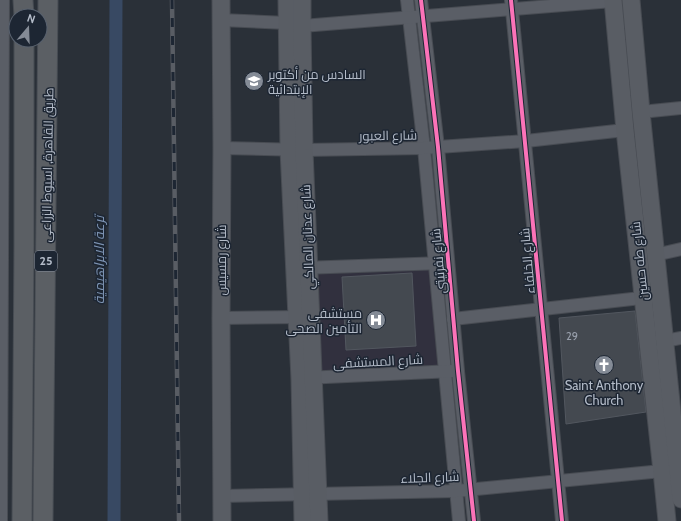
<svg xmlns="http://www.w3.org/2000/svg" width="681" height="521" font-family="Cabin,Cairo,sans-serif">
<rect width="100%" height="100%" fill="#2a3038"/>
<path fill="#31303e" d="M434,264L444,371L314,377L310,269Z"/>
<g fill="none" stroke-linecap="round" stroke-linejoin="round">
<path stroke="#384963" stroke-width="13" d="M114,521L116,0"/>
</g>
<g fill="#444950" stroke="#52575f">
<path d="M412,273L416,346L346,350L342,277Z"/>
<path d="M635,311L646,412L566,424L559,318Z"/>
</g>
<g fill="none" stroke-linecap="round" stroke-linejoin="round">
<defs>
<g id="minor">
<path d="M407,0L424,148L459,521"/>
<path d="M421,0L438,147L458,371L474,521"/>
<path d="M511,0L562,521"/>
<path d="M221,20L287,23"/>
<path d="M302,26L613,1"/>
<path d="M641,112L681,108"/>
<path d="M222,148L304,150L424,148L526,141L625,130"/>
<path d="M655,255L681,249"/>
<path d="M302,268L443,263"/>
<path d="M221,318L304,317"/>
<path d="M453,319L650,297"/>
<path d="M665,341L681,338"/>
<path d="M305,378L453,371"/>
<path d="M222,496L456,491L662,471"/>
<path d="M1,521L3,0"/>
</g>
<g id="secondary">
<path d="M221,0L222,148L221,318L222,521"/>
<path d="M287,0L289,150L300,379L303,521"/>
<path d="M302,0V26L304,150L319,521"/>
<path d="M613,0L625,130L662,471L667,521"/>
<path d="M631,0L641,112L681,499"/>
</g>
<g id="trunk">
<path d="M23,0L24,16"/>
<path d="M22,521L24,245V40"/>
<path d="M43,521L48,0"/>
</g>
</defs>
<use href="#minor" stroke="#484c53" stroke-width="14"/>
<use href="#secondary" stroke="#484c53" stroke-width="19"/>
<use href="#trunk" stroke="#474c53" stroke-width="21"/>
<use href="#minor" stroke="#5a5e66" stroke-width="12"/>
<use href="#secondary" stroke="#595d64" stroke-width="17"/>
<use href="#trunk" stroke="#5b5f64" stroke-width="19"/>
<defs>
<path id="rail" d="M172,0L179,521"/>
</defs>
<use href="#rail" stroke="#595d64" stroke-width="4.5"/>
<use href="#rail" stroke="#1d2633" stroke-width="3" stroke-dasharray="9" stroke-linecap="butt"/>
<defs>
<g id="cycleway">
<path d="M421,0L438,147L458,371L474,521"/>
<path d="M511,0L562,521"/>
</g>
</defs>
<use href="#cycleway" stroke="#1d2633" stroke-width="6"/>
<use href="#cycleway" stroke="#fb73b8" stroke-width="4"/>
</g>
<defs>
<symbol id="school-disc" viewBox="-11 -11 22 22"><circle r="9.5" fill="#848b96" stroke="#1d2633"/><path d="M0-5L7-2L0 1L-7-2ZM-4 1L0 2.5L4 1V4Q0 6-4 4Z" fill="#fff"/></symbol>
<symbol id="hospital-disc" viewBox="-11 -11 22 22"><circle r="9.5" fill="#848b96" stroke="#1d2633"/><path d="M-5-5h3v3.5h4V-5h3V5h-3V1.5h-4V5h-3Z" fill="#fff"/></symbol>
<symbol id="church-disc" viewBox="-11 -11 22 22"><circle r="9.5" fill="#848b96" stroke="#1d2633"/><path d="M-1.2-6h2.4v3.5h3.3v2.4h-3.3V6h-2.4V-.1h-3.3v-2.4h3.3Z" fill="#fff"/></symbol>
</defs>
<g fill-rule="evenodd">
<use href="#school-disc" x="243" y="70" width="22" height="22"/>
<use href="#hospital-disc" x="365" y="309" width="22" height="22"/>
<use href="#church-disc" x="593" y="354" width="22" height="22"/>
</g>
<g text-anchor="middle" stroke-width="3" stroke-linejoin="round" paint-order="stroke">
<g font-size="11" fill="#989fab">
<text x="572" y="340">29</text>
</g>
<rect fill="#1d2633" stroke="#878f9c" stroke-width="1" x="35" y="251" width="22" height="20" rx="3"/>
<g font-size="12" font-weight="bold" fill="#b4bcc9">
<text x="46" y="265">25</text>
</g>
<g font-size="13" fill="#b4bcc9" stroke="#1d2633" text-anchor="start">
<text x="268" y="79">السادس من أكتوبر<tspan x="268" dy="15">الإبتدائية</tspan></text>
<text x="362" y="318" text-anchor="end">مستشفى<tspan x="362" dy="15">التأمين الصحى</tspan></text>
<text x="604" y="390" text-anchor="middle">Saint Anthony<tspan x="604" dy="15">Church</tspan></text>
</g>
<g font-size="13" fill="#b4bcc9" stroke="#1d2633">
<text transform="translate(388 135) rotate(-1)" y="5">شارع العبور</text>
<text transform="translate(47 165) rotate(-89)" y="5">طريق القاهرة, اسيوط الزراعى</text>
<text transform="translate(307 237) rotate(-92)" y="5">شارع عدنان المالكي</text>
<text transform="translate(221 260) rotate(-90)" y="5">شارع رمسيس</text>
<text transform="translate(438 261) rotate(-95)" y="5">شارع نفرتيتى</text>
<text transform="translate(527 261) rotate(-95)" y="5">شارع الخلفاء</text>
<text transform="translate(639 261) rotate(-96)" y="5">شارع طه حسين</text>
<text transform="translate(378 361) rotate(-3)" y="5">شارع المستشفى</text>
<text transform="translate(430 477) rotate(-2)" y="5">شارع الجلاء</text>
</g>
<g font-size="14" font-style="italic" fill="#7c92b1" stroke="#1d2633">
<text transform="translate(99 260) rotate(-90)" y="5">ترعة الابراهيمية</text>
</g>
</g>
<g transform="translate(28 28) rotate(19)"><circle r="19" fill="#1d2633" stroke="#59626f"/>
<path d="M0-3L7 15L0 10L-7 15Z" fill="#848b96"/>
<text y="-6" font-size="11" font-weight="bold" text-anchor="middle" fill="#b4bcc9">N</text>
</g>
</svg>
